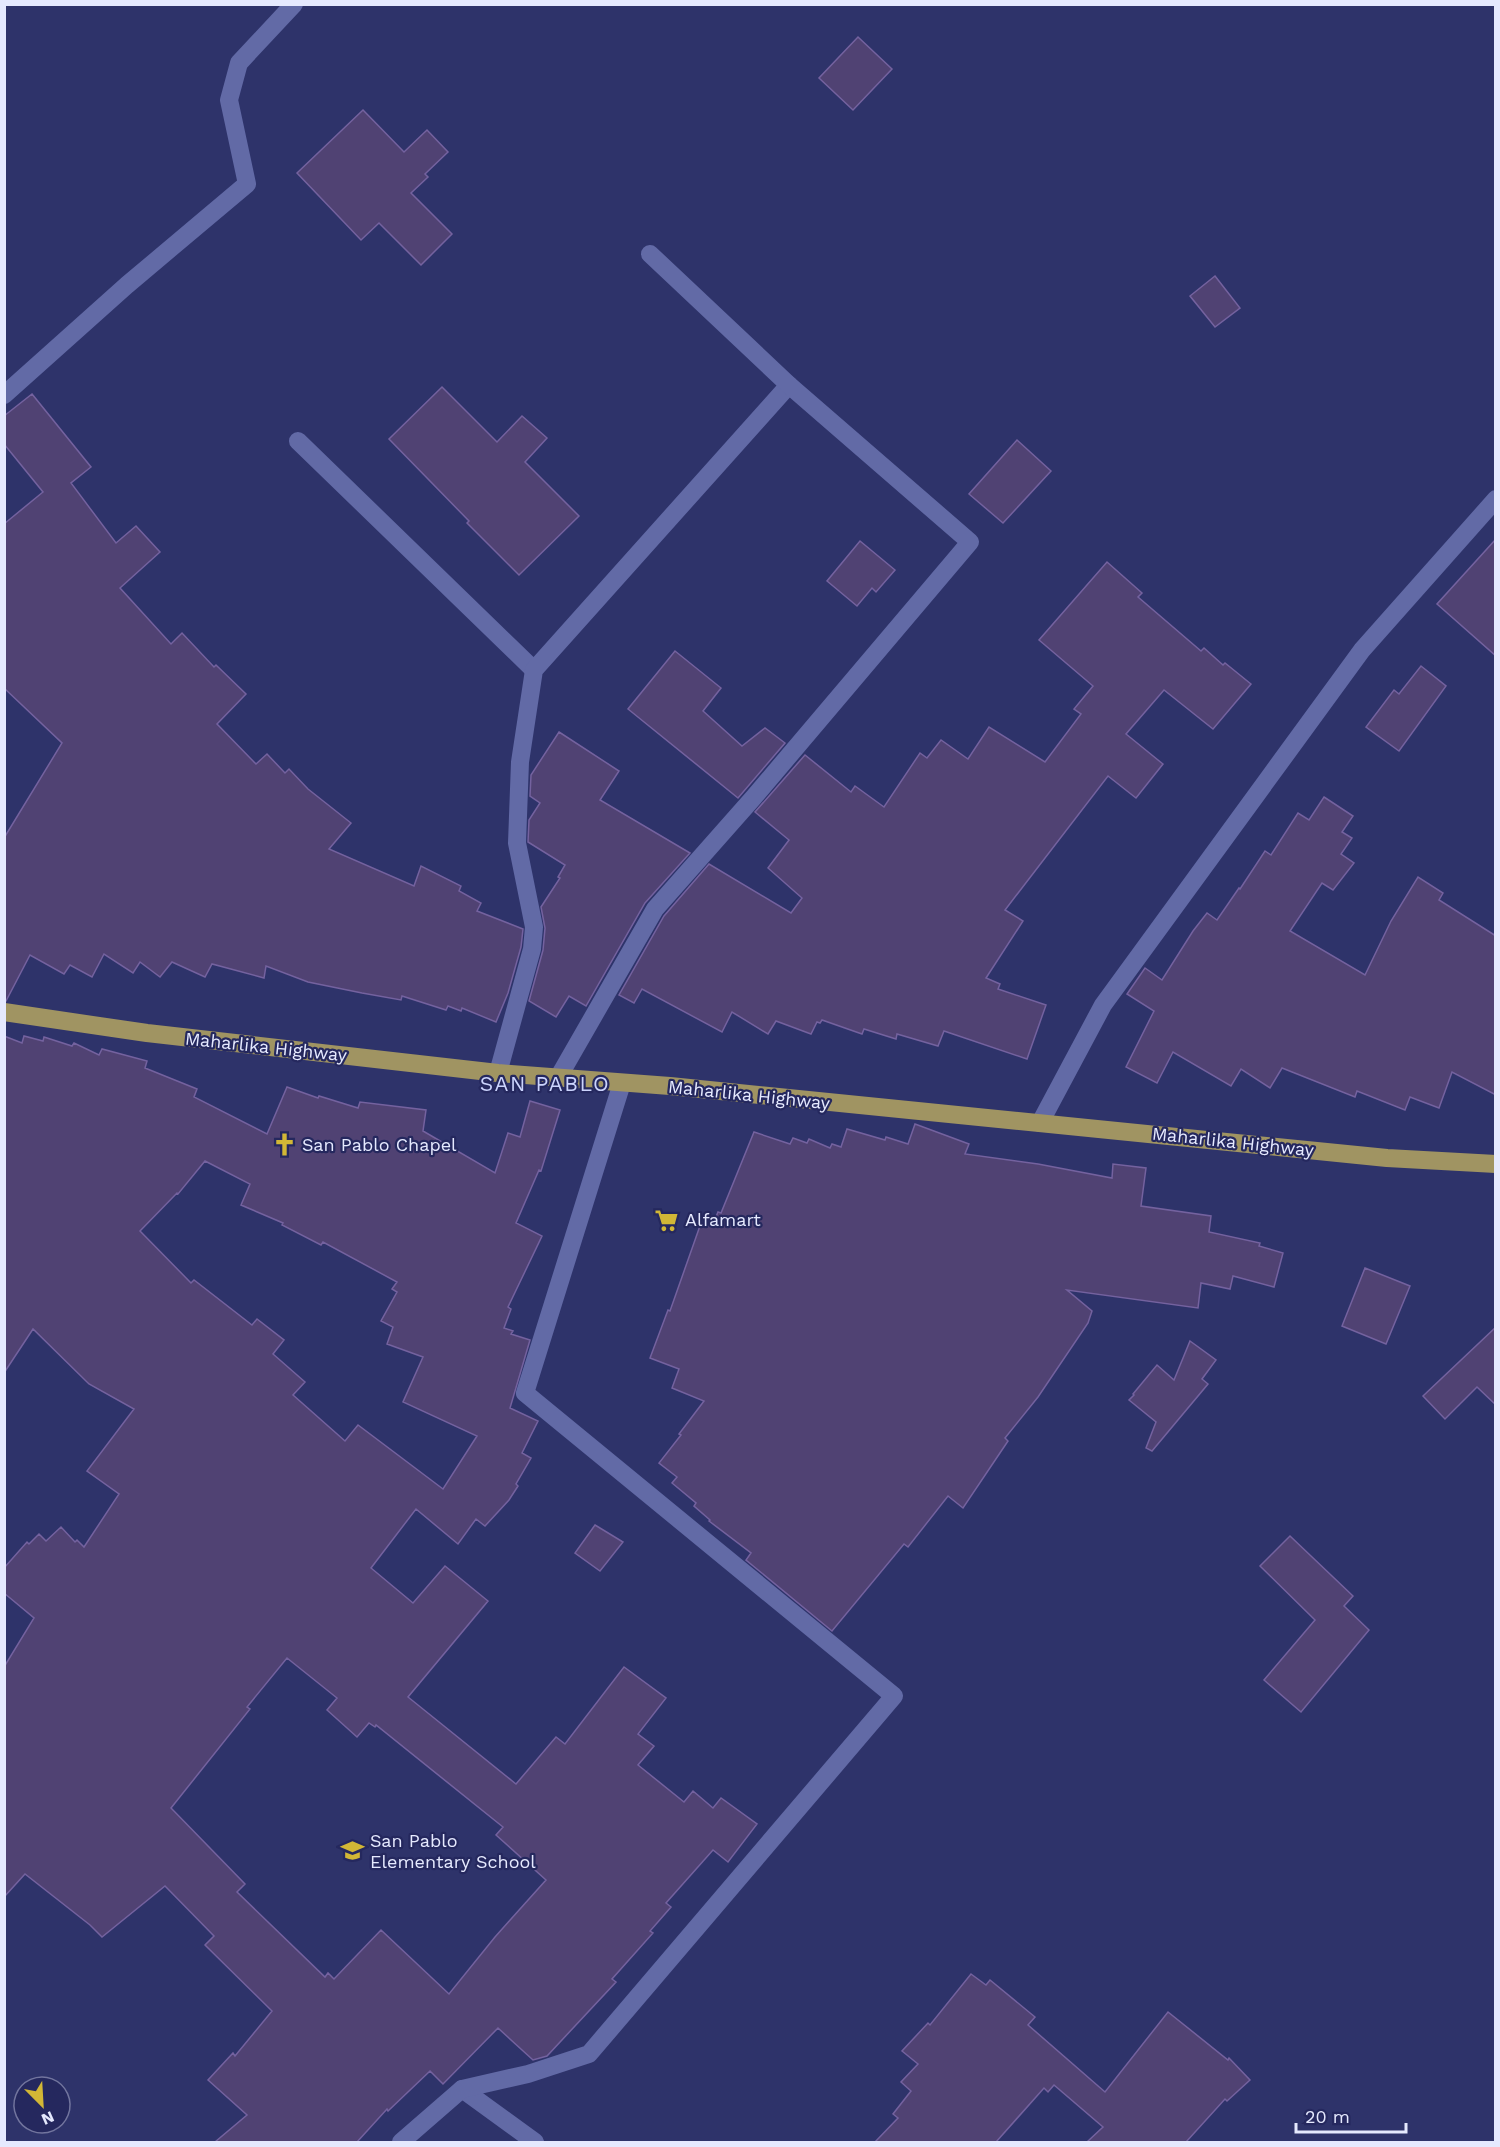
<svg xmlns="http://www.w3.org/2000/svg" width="1500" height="2147" font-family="'Work Sans',sans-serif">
<rect width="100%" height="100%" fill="#2e336a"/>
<g fill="#504273" stroke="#74629f" stroke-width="1.5" fill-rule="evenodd">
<path d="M858,37L892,69L853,110L819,78Z"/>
<path d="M363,110L404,152L427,130L448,152L425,174L428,177L411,193L452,234L421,265L379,223L361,240L297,173Z"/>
<path d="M1215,276L1240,308L1215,327L1190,296Z"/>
<path d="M442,387L497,442L522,416L547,438L525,462L579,516L519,575L467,523L469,521L389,439Z"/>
<path d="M32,394L91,467L71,483L116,543L136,526L160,552L120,588L171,644L182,633L214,667L216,665L246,694L217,724L256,764L267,754L285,773L289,769L308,789L351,823L329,849L414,886L421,866L461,886L459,891L481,903L477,911L523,929L521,947L508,993L496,1022L462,1008L461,1011L448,1006L446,1010L402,996L401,1000L362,993L308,982L266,966L264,978L212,964L205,977L172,962L160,977L140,962L133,973L104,954L92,977L70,965L64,974L30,955L6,1001H4V838L62,743L4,688V524L43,492L4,444V416Z"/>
<path d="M1017,440L1051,471L1003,523L969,494Z"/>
<path d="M1496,539V656L1437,604Z"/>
<path d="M860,541L895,570L876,592L872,588L857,606L827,581Z"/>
<path d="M1107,562L1142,593L1138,597L1201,651L1204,648L1223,665L1225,663L1251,684L1213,729L1164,690L1126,734L1163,764L1136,798L1108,776L1005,910L1023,921L986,978L1000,984L998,989L1046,1005L1027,1059L944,1031L938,1046L897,1034L896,1039L864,1029L862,1034L822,1020L820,1023L817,1022L811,1034L776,1021L768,1034L732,1012L722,1032L642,989L634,1003L619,995L664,916L709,864L791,913L802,898L768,868L789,840L755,812L805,755L851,792L855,786L884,807L920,753L927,758L941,740L968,759L989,727L1045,762L1081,714L1074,709L1093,686L1039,640Z"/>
<path d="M675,651L721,688L703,711L742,746L765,728L785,743L738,798L628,709Z"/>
<path d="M1421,666L1446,686L1399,751L1366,727L1394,690L1399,694Z"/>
<path d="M559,732L619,771L600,800L690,853L645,903L586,1006L569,996L556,1017L529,1001L543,950L545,928L541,907L560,878L558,877L565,865L528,842L529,820L540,803L530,796L531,775Z"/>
<path d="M1324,797L1353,816L1342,832L1352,838L1341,854L1354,863L1333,890L1322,883L1290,931L1365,975L1391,921L1418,877L1443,893L1439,900L1496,936V1095L1452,1072L1439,1108L1410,1097L1405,1110L1357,1091L1355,1097L1282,1068L1270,1088L1241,1069L1231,1086L1173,1052L1157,1083L1126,1067L1154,1011L1127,994L1145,968L1162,980L1193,931L1207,913L1217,920L1239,888L1240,889L1265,851L1271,855L1298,813L1309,820Z"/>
<path d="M4,1036L22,1043L24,1036L43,1041L44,1037L72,1046L74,1043L99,1055L102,1049L147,1061L145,1068L197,1089L194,1097L267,1134L287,1087L318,1098L319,1096L358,1108L360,1102L426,1110L423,1131L495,1173L508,1133L520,1137L530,1101L560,1110L541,1171L539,1170L516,1223L542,1236L508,1307L511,1309L504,1328L513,1331L511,1334L530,1340L510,1408L538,1421L522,1453L531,1458L516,1484L518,1486L509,1500L485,1526L476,1519L458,1544L416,1509L371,1568L413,1603L445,1566L488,1601L408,1697L516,1784L556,1737L565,1744L624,1667L666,1698L638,1734L654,1746L638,1765L684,1802L693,1791L713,1808L721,1798L757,1824L728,1862L713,1850L666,1903L671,1907L650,1931L653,1933L612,1979L616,1982L547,2056L533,2060L498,2028L443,2084L430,2071L388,2111L387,2109L357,2142H215L247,2115L208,2080L233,2053L235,2056L272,2011L205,1945L214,1936L165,1886L102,1937L90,1925L25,1874L4,1897V1667L34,1618L4,1593V1568L27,1542L29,1544L39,1534L46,1541L61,1527L75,1542L77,1540L84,1547L119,1494L87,1471L134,1409L89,1384L33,1329L4,1373ZM205,1161L250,1184L241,1205L283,1223L282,1225L321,1245L323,1242L397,1282L392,1289L397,1292L381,1321L393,1327L387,1344L423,1357L403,1402L477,1436L443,1489L358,1425L345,1441L293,1395L305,1382L273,1354L284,1340L257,1319L252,1325L194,1280L191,1283L140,1231L177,1193L178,1194ZM287,1658L337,1698L327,1710L357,1737L369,1723L375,1727L376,1725L503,1827L496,1835L546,1880L495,1937L449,1994L381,1930L334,1979L328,1973L325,1977L237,1892L245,1884L171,1808L250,1709L247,1707Z"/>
<path d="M915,1124L969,1144L965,1154L1038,1164L1112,1178L1113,1164L1146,1168L1141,1206L1211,1216L1209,1232L1260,1243L1259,1246L1283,1253L1274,1287L1233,1276L1230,1289L1201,1283L1198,1308L1067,1290L1092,1311L1088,1323L1038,1397L1005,1438L1008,1441L963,1508L948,1496L908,1547L904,1544L832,1631L746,1560L751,1553L709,1521L710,1520L694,1506L696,1503L672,1483L677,1477L659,1463L681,1435L679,1434L704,1401L672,1388L679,1369L650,1358L668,1310L670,1311L701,1223L712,1227L718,1212L721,1213L754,1132L790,1144L793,1138L807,1143L809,1139L830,1148L832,1144L841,1147L847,1129L885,1140L886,1137L908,1144Z"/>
<path d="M1365,1268L1410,1286L1386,1344L1342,1326Z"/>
<path d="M1496,1327V1405L1477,1387L1445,1419L1423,1396Z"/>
<path d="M1190,1341L1216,1360L1202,1379L1208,1384L1152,1451L1146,1448L1156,1422L1129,1400L1134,1395L1133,1394L1157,1365L1174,1380Z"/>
<path d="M595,1525L623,1542L600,1571L575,1553Z"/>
<path d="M1290,1536L1353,1596L1344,1606L1369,1630L1301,1712L1264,1680L1315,1620L1260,1566Z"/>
<path d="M971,1974L986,1985L990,1980L1035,2017L1028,2025L1105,2092L1168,2012L1228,2060L1229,2058L1250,2080L1227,2101L1225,2099L1186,2142H1087L1103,2127L1054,2085L1048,2092L1044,2088L996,2142H875L898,2118L893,2114L911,2091L901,2082L918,2064L902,2051L928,2023L930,2025Z"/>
</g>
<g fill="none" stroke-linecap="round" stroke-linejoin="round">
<path stroke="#626aa6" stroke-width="18" d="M1040,1123L1103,1005L1362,650L1496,499"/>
<g stroke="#626aa6" stroke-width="18">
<path d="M4,395L127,285L247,184L229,100L239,63L294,4"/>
<path d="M298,441L534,670"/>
<path d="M498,1073L532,949L534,927L517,843L520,762L534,670L789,385"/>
<path d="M558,1078L655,909L754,797L970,542L789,385L650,254"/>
<path d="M462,2089L535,2142"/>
<path d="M401,2142L462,2089L528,2074L589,2054L894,1696L525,1393L622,1083"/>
</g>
<path stroke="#a09462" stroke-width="18" d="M4,1012L147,1033L498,1073L670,1086L1387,1158L1496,1164"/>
</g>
<defs>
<symbol id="church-bare" viewBox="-9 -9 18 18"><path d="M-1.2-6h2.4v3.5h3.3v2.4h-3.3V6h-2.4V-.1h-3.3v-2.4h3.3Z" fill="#d2b736" stroke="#25285e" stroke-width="2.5" paint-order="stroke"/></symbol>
<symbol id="supermarket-bare" viewBox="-9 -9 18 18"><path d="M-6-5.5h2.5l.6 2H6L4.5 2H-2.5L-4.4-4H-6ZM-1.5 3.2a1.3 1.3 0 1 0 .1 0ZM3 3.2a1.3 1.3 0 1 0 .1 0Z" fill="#d2b736" stroke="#25285e" stroke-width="2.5" paint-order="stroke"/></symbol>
<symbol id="school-bare" viewBox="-9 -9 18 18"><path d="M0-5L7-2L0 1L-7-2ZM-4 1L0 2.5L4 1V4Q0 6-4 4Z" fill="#d2b736" stroke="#25285e" stroke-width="2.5" paint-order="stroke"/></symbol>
</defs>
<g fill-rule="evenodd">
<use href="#church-bare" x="268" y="1128" width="33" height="33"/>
<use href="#supermarket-bare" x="650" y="1204" width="33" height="33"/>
<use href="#school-bare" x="336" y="1834" width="33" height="33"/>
</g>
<g text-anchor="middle" stroke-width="4.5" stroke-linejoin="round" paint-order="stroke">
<g font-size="18" fill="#e5e9fe" stroke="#25285e">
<text transform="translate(266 1047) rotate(6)" y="6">Maharlika Highway</text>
<text transform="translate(749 1095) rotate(6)" y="6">Maharlika Highway</text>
<text transform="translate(1233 1142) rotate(6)" y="6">Maharlika Highway</text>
</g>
<g font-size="18" fill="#e5e9fe" stroke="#25285e" text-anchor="start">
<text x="302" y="1151">San Pablo Chapel</text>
<text x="685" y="1226">Alfamart</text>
<text x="370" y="1847">San Pablo<tspan x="370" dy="21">Elementary School</tspan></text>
</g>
<g font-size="21" letter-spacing="1.5" fill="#ccd4fd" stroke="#25285e">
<text x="545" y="1091">SAN PABLO</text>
</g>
</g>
<rect width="1500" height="2147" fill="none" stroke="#e5e9fe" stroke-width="12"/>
<g transform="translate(42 2105) rotate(156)"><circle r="28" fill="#25285e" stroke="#72759e" stroke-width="1.5"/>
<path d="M0-4.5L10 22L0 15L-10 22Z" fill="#d2b736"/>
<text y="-9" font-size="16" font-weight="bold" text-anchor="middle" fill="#e5e9fe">N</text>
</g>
<path d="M1296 2123v9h110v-9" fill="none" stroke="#e5e9fe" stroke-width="3"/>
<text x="1305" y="2123" font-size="18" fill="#e5e9fe" stroke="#25285e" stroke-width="4.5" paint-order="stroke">20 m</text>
</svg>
